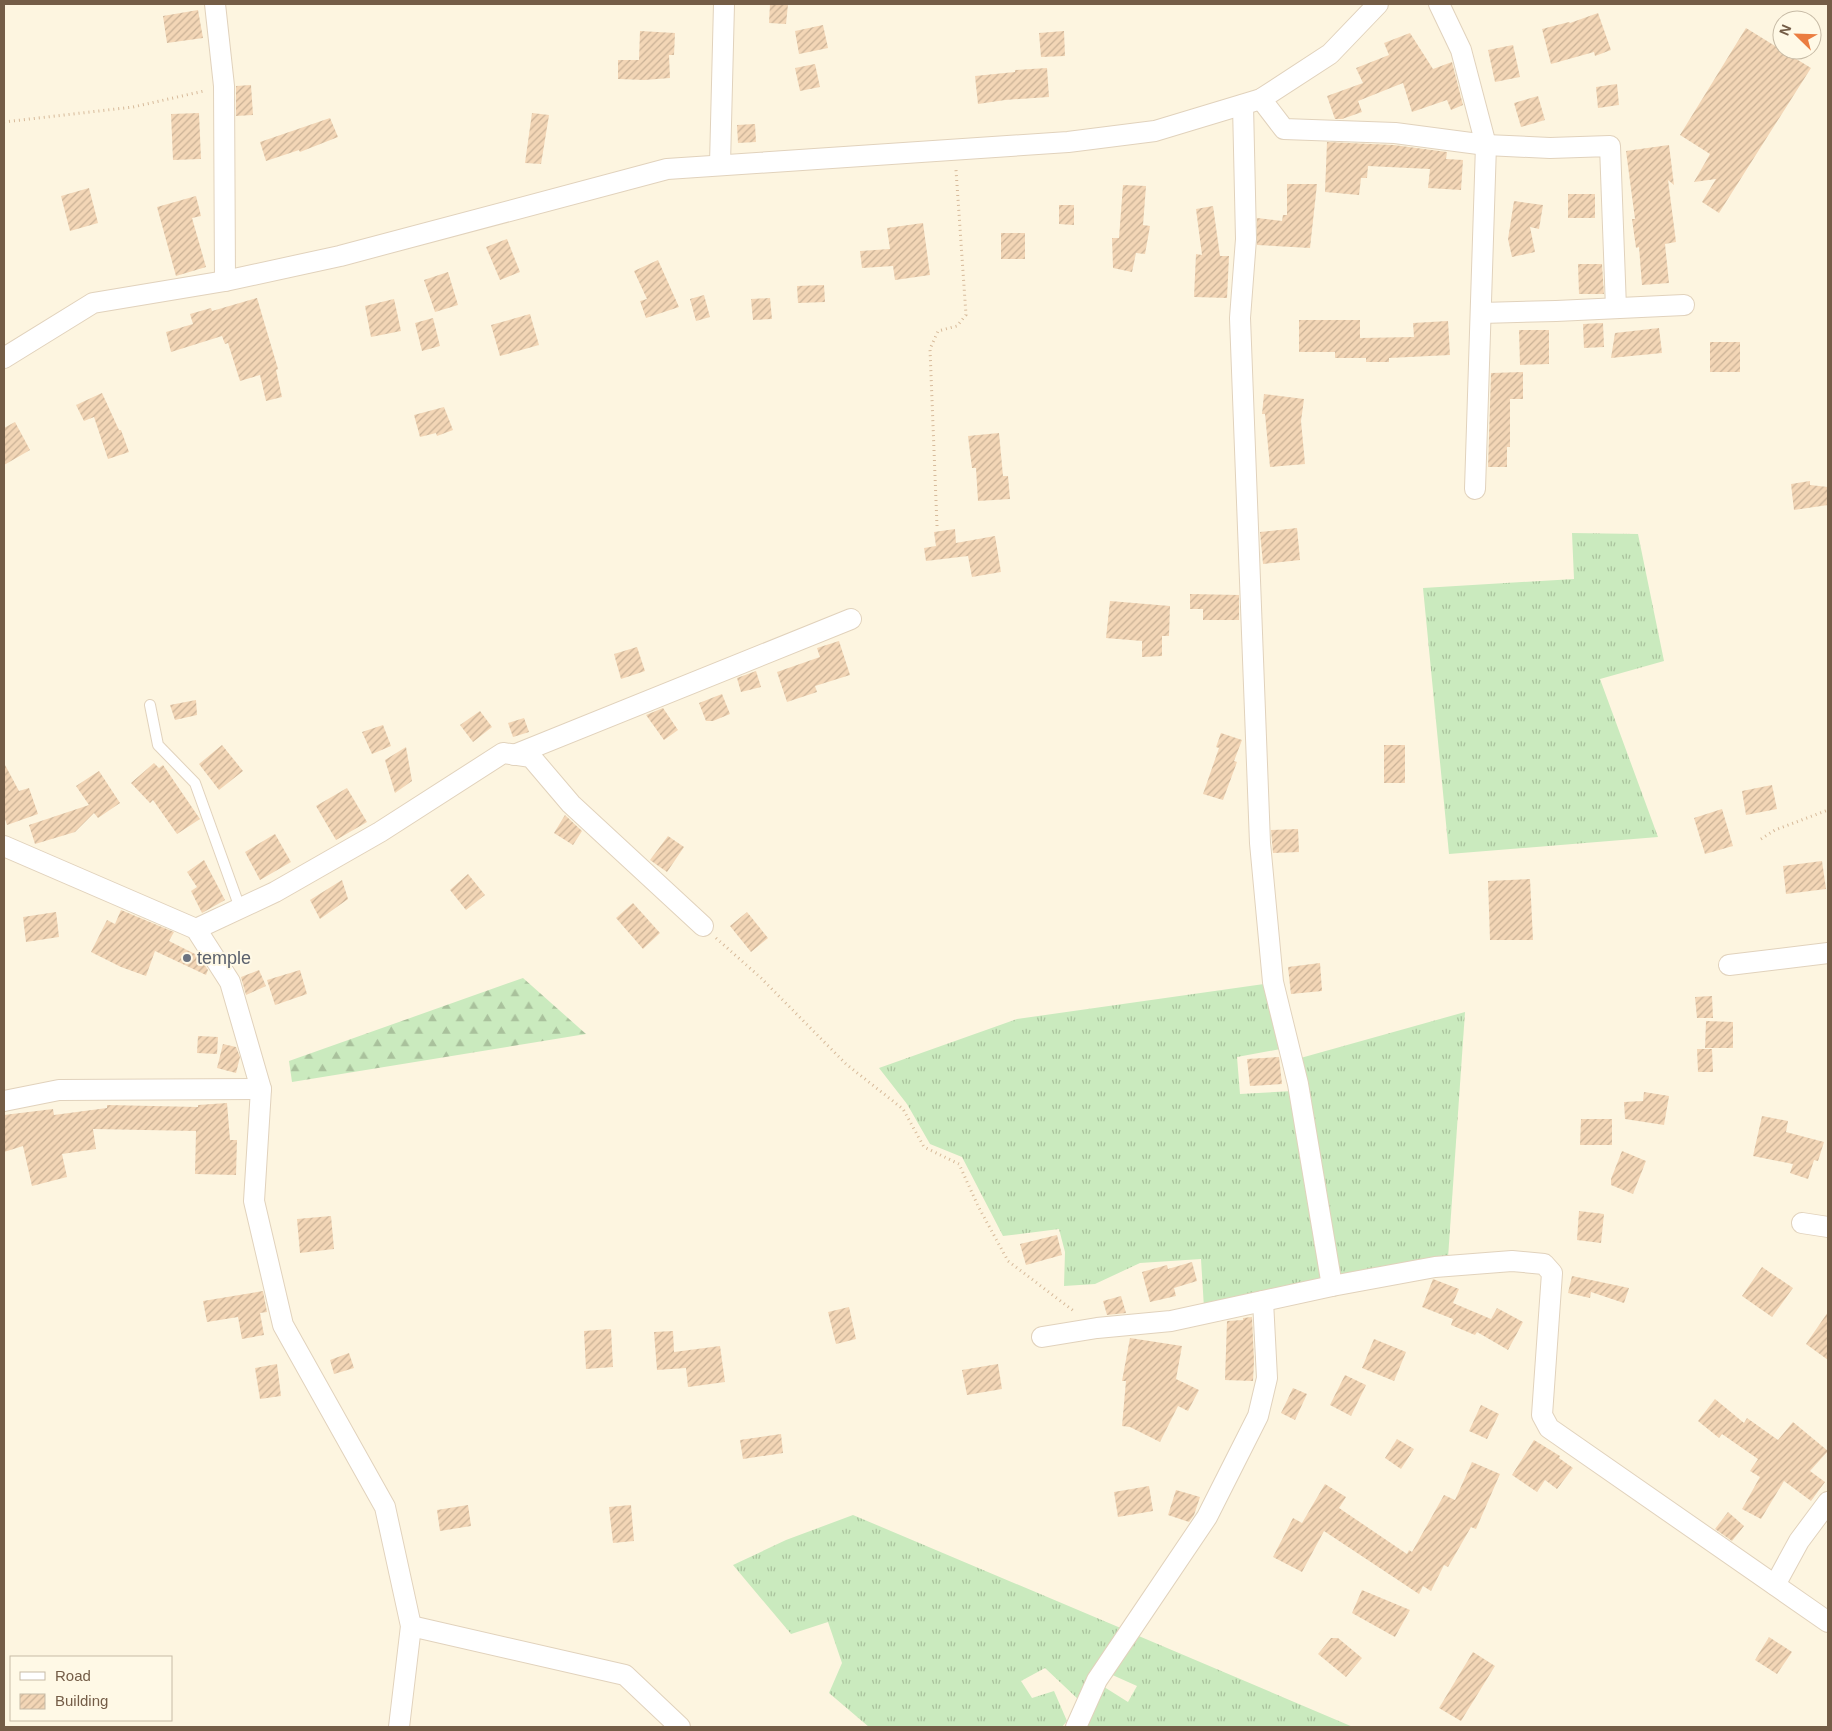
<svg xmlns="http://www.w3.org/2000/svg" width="1832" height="1731" font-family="Helvetica,sans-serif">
<defs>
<pattern id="grass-tufts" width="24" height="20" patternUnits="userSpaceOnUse" patternTransform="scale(1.25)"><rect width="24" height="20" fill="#caeabe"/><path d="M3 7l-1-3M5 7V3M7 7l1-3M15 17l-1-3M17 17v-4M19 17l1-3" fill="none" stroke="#a9c19c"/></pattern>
<pattern id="forest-firs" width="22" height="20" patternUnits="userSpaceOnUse" patternTransform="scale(1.25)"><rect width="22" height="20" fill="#caeabe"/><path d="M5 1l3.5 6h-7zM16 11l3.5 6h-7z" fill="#a9c19c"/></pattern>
<pattern id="building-hatch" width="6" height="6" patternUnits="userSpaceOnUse" patternTransform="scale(1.25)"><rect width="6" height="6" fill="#f3d6b6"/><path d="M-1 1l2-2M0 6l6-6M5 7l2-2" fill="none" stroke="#c9b196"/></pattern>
</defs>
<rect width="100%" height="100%" fill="#fdf5e0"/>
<g fill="url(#grass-tufts)">
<path d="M1572,533L1638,534L1664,661L1600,679L1658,837L1449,854L1423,588L1574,579Z"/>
<path d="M1264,984L1286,1048L1237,1057L1240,1094L1293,1091L1329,1284L1204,1308L1201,1259L1140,1263L1095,1284L1064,1286L1065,1252L1059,1229L1003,1236L962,1157L930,1144L907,1104L879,1068L1017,1019Z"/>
<path d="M1465,1012L1448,1258L1335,1282L1297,1059Z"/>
<path d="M853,1515L1123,1629L1080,1701L1045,1668L1021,1681L1032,1698L1054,1691L1067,1721L1062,1727H869L829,1693L842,1663L828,1622L791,1634L733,1565L786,1540Z"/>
<path d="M1134,1634L1353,1727H1086L1101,1685L1128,1702L1137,1686L1108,1673Z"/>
</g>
<path fill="url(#forest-firs)" d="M523,978L586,1034L292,1082L289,1061Z"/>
<g fill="url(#building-hatch)">
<path d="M770,4H788L786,24L769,23Z"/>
<path d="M198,10L203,38L167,43L163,16Z"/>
<path d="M1598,13L1611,50L1595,56L1594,52L1551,64L1542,29L1569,22L1570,23Z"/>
<path d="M823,25L828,48L799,54L795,31Z"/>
<path d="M1746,28L1811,68L1719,213L1702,202L1716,179L1694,182L1710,154L1680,135Z"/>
<path d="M640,31L675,33L674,55H669L670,78L644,80L618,79V60H639Z"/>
<path d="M1064,31L1065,56L1041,57L1039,33Z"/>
<path d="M1410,33L1433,69L1452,62L1463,105L1451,110L1447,100L1412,112L1403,83L1358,101L1362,112L1342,119H1335L1327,96L1363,83L1356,68L1389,55L1384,43Z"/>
<path d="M1513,45L1520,77L1495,82L1488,50Z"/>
<path d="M815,64L820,87L800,91L795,68Z"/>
<path d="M1047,68L1049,97L1005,100L978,104L975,76L1015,72V70Z"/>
<path d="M1617,84L1619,105L1598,108L1596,87Z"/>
<path d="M251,85L253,115L236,116V86Z"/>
<path d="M1538,96L1545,120L1521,127L1514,103Z"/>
<path d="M199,113L201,159L173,160L171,114Z"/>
<path d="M532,113L549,115L541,164L525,163Z"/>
<path d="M330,118L338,137L300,152L299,150L266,161L260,142Z"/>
<path d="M755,124L756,142L738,143L737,125Z"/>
<path d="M1327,142L1394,145L1447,152L1446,159L1463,160L1461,190L1428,188L1430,169L1368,166L1367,178H1361L1359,195L1325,192Z"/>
<path d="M1669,145L1674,185L1668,180L1676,242L1665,244L1669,283L1642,285L1639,247L1636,248L1632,219H1635L1626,151Z"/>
<path d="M1287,184H1317L1310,248L1257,245V218L1282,221L1283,215H1287Z"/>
<path d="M1123,185L1146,186L1143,225L1150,226L1145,254L1136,253L1132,272L1113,268L1112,238H1119Z"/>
<path d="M89,188L98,223L70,231L61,196Z"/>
<rect x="1568" y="194" width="27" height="24"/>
<path d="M196,196L201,216L192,218L206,267L176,276L157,207Z"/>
<path d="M1514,201L1543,205L1539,229L1530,227L1535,252L1512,257L1508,239Z"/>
<path d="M1059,205H1074V225L1059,224Z"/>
<path d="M1213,206L1220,256H1229L1227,298L1194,297L1196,254L1202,255L1196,209Z"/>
<path d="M923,223L930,275L895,280L893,266L862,268L860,251L890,249L887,228Z"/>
<rect x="1001" y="233" width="24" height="26"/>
<path d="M507,239L520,272L500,280L486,247Z"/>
<path d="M658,260L679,307L646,318L640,301L647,299L634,271Z"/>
<path d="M1578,264H1602L1604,294H1579Z"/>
<path d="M448,272L458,305L435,312L424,280Z"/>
<path d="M824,285L825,302L798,303L797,286Z"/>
<path d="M704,295L710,317L696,321L690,299Z"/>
<path d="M257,298L278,369L276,370L282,397L266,401L260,375L240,381L228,343L225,344L222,336L171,352L166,332L193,324L190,314L211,308L212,311Z"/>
<path d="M770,298L772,319L753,320L751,299Z"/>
<path d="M394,299L401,331L371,337L365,306Z"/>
<path d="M530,314L539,345L500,356L491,325Z"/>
<path d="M433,318L440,346L422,351L415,323Z"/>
<path d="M1299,320H1360V338L1414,337L1413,323L1448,321L1450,355L1389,358V362H1366V358H1335V352H1299Z"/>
<path d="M1603,323L1604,347L1584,348L1583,324Z"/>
<path d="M1659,328L1662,353L1611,358L1615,333Z"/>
<path d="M1519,330H1549V364L1520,365Z"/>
<rect x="1710" y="342" width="30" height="30"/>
<path d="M1523,372V399H1510V447H1507V467H1488L1491,373Z"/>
<path d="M102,393L119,430H121L129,452L108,459L94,417L84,421L76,405Z"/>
<path d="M1264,394L1304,399L1301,421L1305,464L1270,467L1265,414H1262Z"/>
<path d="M444,407L453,430L437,436L436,433L420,437L414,415Z"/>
<path d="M15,422L30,450L4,465V428Z"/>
<path d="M999,433L1003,476H1008L1010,499L978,501L976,468H972L968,436Z"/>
<path d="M1810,481V485L1828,487V505L1794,510L1791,484Z"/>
<path d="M1297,528L1300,560L1263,564L1260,532Z"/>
<path d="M955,529L956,543L995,536L1001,572L972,577L968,556L926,561L924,548L936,546L934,532Z"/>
<path d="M1190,594L1239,595V620H1203V609H1190Z"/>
<path d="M1110,601L1170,606L1169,636H1162V656L1142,657V641L1106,638Z"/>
<path d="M839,641L850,675L815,686L817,692L787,702L777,672L820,657L817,648Z"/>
<path d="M637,647L645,671L621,679L614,654Z"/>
<path d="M756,671L761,687L741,692L737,678Z"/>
<path d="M722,694L730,714L713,721H706L699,703Z"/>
<path d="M196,700L197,715L175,720L170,705Z"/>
<path d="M663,708L678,730L664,740L646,715Z"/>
<path d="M480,711L492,727L473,742L460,725Z"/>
<path d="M524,718L529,732L513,737L508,723Z"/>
<path d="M383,725L391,746L372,754L362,732Z"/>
<path d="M1221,733L1242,740L1234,761L1237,762L1223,800L1203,794L1219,748L1216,747Z"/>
<path d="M222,745L243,771L219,790L199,764Z"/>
<rect x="1384" y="745" width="21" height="38"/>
<path d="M406,747L412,781L395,793L385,760Z"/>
<path d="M4,763L19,791L29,788L38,814L7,825L4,816Z"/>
<path d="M154,763L159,768L163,765L200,819L177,834L153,800L150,803L131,783Z"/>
<path d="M99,771L120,803L98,818L94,813L75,832L35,844L29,825L89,805L76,786Z"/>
<path d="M1772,785L1777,809L1746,815L1742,791Z"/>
<path d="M347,788L367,822L336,840L316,806Z"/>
<path d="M1722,809L1733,846L1705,854L1694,818Z"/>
<path d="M565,815L582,831L573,845L554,833Z"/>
<path d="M1298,829L1299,852L1273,853L1271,830Z"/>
<path d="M275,834L291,862L260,880L245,852Z"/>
<path d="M668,836L684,847L667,872L650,860Z"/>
<path d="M204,860L225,900L202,913L191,891L197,887L187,872Z"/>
<path d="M1822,861L1826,889L1786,894L1783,866Z"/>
<path d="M468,874L485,895L466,910L450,890Z"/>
<path d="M1530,879L1533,940H1490L1488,881Z"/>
<path d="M342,880L348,899L320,919L310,900Z"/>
<path d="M633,903L660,933L643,949L616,918Z"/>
<path d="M121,910L174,932L169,941L199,956L208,970L206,975L155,951L146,976L121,967L91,952L107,920L115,924Z"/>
<path d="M56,912L59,937L26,942L23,917Z"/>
<path d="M747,912L768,938L751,952L730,926Z"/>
<path d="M1320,963L1322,991L1291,994L1288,967Z"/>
<path d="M259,970L266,986L246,995L241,977Z"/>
<path d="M300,970L307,994L275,1005L267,980Z"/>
<path d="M1712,996L1713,1018H1697L1695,997Z"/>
<path d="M1706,1021L1733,1022V1048H1705Z"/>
<path d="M198,1036L218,1037L217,1054L197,1053Z"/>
<path d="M223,1044L236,1047L240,1057L236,1073L217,1068Z"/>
<path d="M1697,1049H1712L1713,1072H1698Z"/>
<path d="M1279,1057L1282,1084L1250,1086L1247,1059Z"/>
<path d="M1644,1092L1669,1096L1664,1125L1625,1119L1624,1102L1643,1101Z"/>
<path d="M227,1103L230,1140H237L236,1175L195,1174L196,1131L93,1129L96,1149L62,1154L67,1177L32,1186L23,1146L4,1152V1115L53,1109L54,1115L107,1108V1105L198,1107V1105Z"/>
<path d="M1762,1116L1788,1121L1786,1132L1824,1142L1818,1161L1814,1160L1808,1179L1790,1173L1793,1164L1753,1156Z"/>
<path d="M1581,1119H1612V1145H1580Z"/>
<path d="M1622,1151L1646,1161L1633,1194L1611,1185V1179Z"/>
<path d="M1579,1211L1604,1214L1601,1243L1577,1240Z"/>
<path d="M331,1216L334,1249L300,1253L297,1219Z"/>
<path d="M1057,1235L1062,1255L1026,1265L1020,1244Z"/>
<path d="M1192,1262L1197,1281L1174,1288L1176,1296L1150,1302L1142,1272L1167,1265L1168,1269Z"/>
<path d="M1762,1267L1793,1288L1772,1317L1742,1296Z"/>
<path d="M1572,1276L1629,1288L1624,1303L1591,1292L1590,1298L1568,1293Z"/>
<path d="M1433,1279L1459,1289L1453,1303L1491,1319L1497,1308L1523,1322L1508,1350L1477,1332L1475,1335L1451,1325L1453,1319L1422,1307Z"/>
<path d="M263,1291L267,1312L260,1313L264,1335L242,1339L238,1317L207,1322L203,1301Z"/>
<path d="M1121,1296L1126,1313L1107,1315L1103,1301Z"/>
<path d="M849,1307L856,1339L836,1344L828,1312Z"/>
<path d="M1828,1312V1360L1806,1344Z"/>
<path d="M1252,1317L1254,1361L1253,1381L1225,1380L1227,1321L1243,1320V1318Z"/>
<path d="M611,1329L613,1367L586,1369L584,1331Z"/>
<path d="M673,1331L674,1352L720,1346L725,1382L688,1387L686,1368L657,1370L654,1332Z"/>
<path d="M1130,1338L1182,1346L1176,1379L1199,1390L1188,1411L1178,1406L1160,1442L1130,1427L1122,1426L1126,1381H1122Z"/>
<path d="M1374,1339L1406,1352L1394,1381L1362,1368Z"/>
<path d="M349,1353L354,1368L334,1374L330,1360Z"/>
<path d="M277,1364L281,1396L260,1399L255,1368Z"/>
<path d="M998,1364L1002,1389L967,1395L962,1370Z"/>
<path d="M1345,1375L1366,1385L1351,1416L1330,1405Z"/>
<path d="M1293,1388L1307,1394L1295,1420L1281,1413Z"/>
<path d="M1715,1399L1744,1423L1747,1418L1778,1440L1793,1422L1828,1451L1810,1471L1825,1482L1811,1501L1784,1481L1761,1519L1742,1509L1760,1477L1750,1471L1758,1459L1722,1434L1719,1438L1698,1421Z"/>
<path d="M1481,1405L1499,1414L1487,1439L1469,1431Z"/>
<path d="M781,1434L783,1453L743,1459L740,1440Z"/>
<path d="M1397,1439L1414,1449L1401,1469L1385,1458Z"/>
<path d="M1534,1440L1560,1456L1559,1458L1573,1468L1557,1489L1545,1480L1537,1492L1512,1475Z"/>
<path d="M1472,1462L1500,1474L1476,1529L1471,1527L1448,1567L1444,1565L1431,1591L1423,1586L1419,1594L1324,1531L1302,1572L1273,1557L1293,1518L1302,1523L1325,1484L1346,1497L1339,1508L1407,1554L1409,1550L1412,1552L1444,1495L1455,1500Z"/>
<path d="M1149,1486L1153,1511L1118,1517L1114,1492Z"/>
<path d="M1176,1490L1200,1497L1194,1515L1189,1522L1168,1515Z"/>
<path d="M468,1505L471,1526L440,1531L437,1510Z"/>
<path d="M631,1505L634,1541L613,1543L609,1507Z"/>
<path d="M1728,1512L1744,1526L1732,1541L1715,1529Z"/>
<path d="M1362,1590L1410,1610L1395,1637L1352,1613Z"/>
<path d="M1769,1637L1792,1652L1777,1674L1755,1660Z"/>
<path d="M1331,1638H1338L1362,1658L1346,1677L1318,1654Z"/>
<path d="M1473,1652L1495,1666L1461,1721L1439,1708Z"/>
</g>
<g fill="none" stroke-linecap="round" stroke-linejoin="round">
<defs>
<path id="lane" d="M150,705L158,745L195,783L240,908"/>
<g id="street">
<path d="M215,4L224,86L225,281"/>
<path d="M1439,4L1461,50L1486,145L1475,489"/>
<path d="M1261,99L1284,129L1395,133L1486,145L1550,148L1610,146L1616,308"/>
<path d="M1243,105L1246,239L1240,318L1260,843L1273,982L1298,1084L1332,1286"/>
<path d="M720,164L724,4"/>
<path d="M1481,313L1556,311L1684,305"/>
<path d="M4,358L93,303L225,281L340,256L667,169L1068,142L1155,131L1261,99L1330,54L1378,4"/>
<path d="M514,755L851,619"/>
<path d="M4,846L196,929L230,982L261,1089L254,1201L283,1325L385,1507L411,1626L399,1727"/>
<path d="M196,929L275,892L380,832L503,753L531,757L571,804L703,926"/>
<path d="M1729,965L1828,953"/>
<path d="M4,1101L59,1090L261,1089"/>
<path d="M1802,1223L1828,1227"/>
<path d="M1042,1337L1097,1328L1171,1321L1332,1286L1435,1267L1512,1261L1544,1264L1552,1273L1542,1415L1549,1428L1828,1622"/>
<path d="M1775,1585L1799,1541L1828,1502"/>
<path d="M411,1626L625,1675L680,1727"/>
<path d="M1076,1727L1097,1680L1207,1517L1258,1416L1267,1378L1263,1301"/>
</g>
</defs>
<use href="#lane" stroke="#e1d2bc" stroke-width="12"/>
<use href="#street" stroke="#e1d2bc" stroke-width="22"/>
<g stroke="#d7ba9a" stroke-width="3" stroke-dasharray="1 4" stroke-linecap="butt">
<path d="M4,122L133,107L204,91"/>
<path d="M937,526L930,349L938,331L957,326L966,315L956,170"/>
<path d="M1761,839L1775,830L1828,810"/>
<path d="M716,938L761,978L846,1064L903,1109L924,1147L959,1164L978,1206L1008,1261L1075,1312"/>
</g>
<use href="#lane" stroke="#fff" stroke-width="10"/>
<use href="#street" stroke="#fff" stroke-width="20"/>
</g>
<circle fill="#6b7280" stroke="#fff9e6" stroke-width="2" cx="187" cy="958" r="5"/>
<g text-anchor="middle" stroke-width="4" stroke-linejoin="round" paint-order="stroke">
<g font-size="18" fill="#5b616d" stroke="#fff9e6" text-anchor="start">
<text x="197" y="964">temple</text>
</g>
</g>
<rect width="1832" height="1731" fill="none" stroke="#745d47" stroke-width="10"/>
<rect x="10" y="1656" width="162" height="65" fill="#fff9e6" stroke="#c7bba6"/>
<rect x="20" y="1672" width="25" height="8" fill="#ffffff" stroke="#c7bba6"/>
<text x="55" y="1681" font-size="15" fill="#745d47">Road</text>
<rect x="20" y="1694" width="25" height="15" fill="url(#building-hatch)" stroke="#c7bba6"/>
<text x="55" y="1706" font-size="15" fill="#745d47">Building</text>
<g transform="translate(1797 35) rotate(293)"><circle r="24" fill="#fff9e6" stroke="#c7bba6"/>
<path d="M0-4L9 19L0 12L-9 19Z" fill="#eb7d40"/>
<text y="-8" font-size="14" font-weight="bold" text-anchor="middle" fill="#745d47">N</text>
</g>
</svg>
